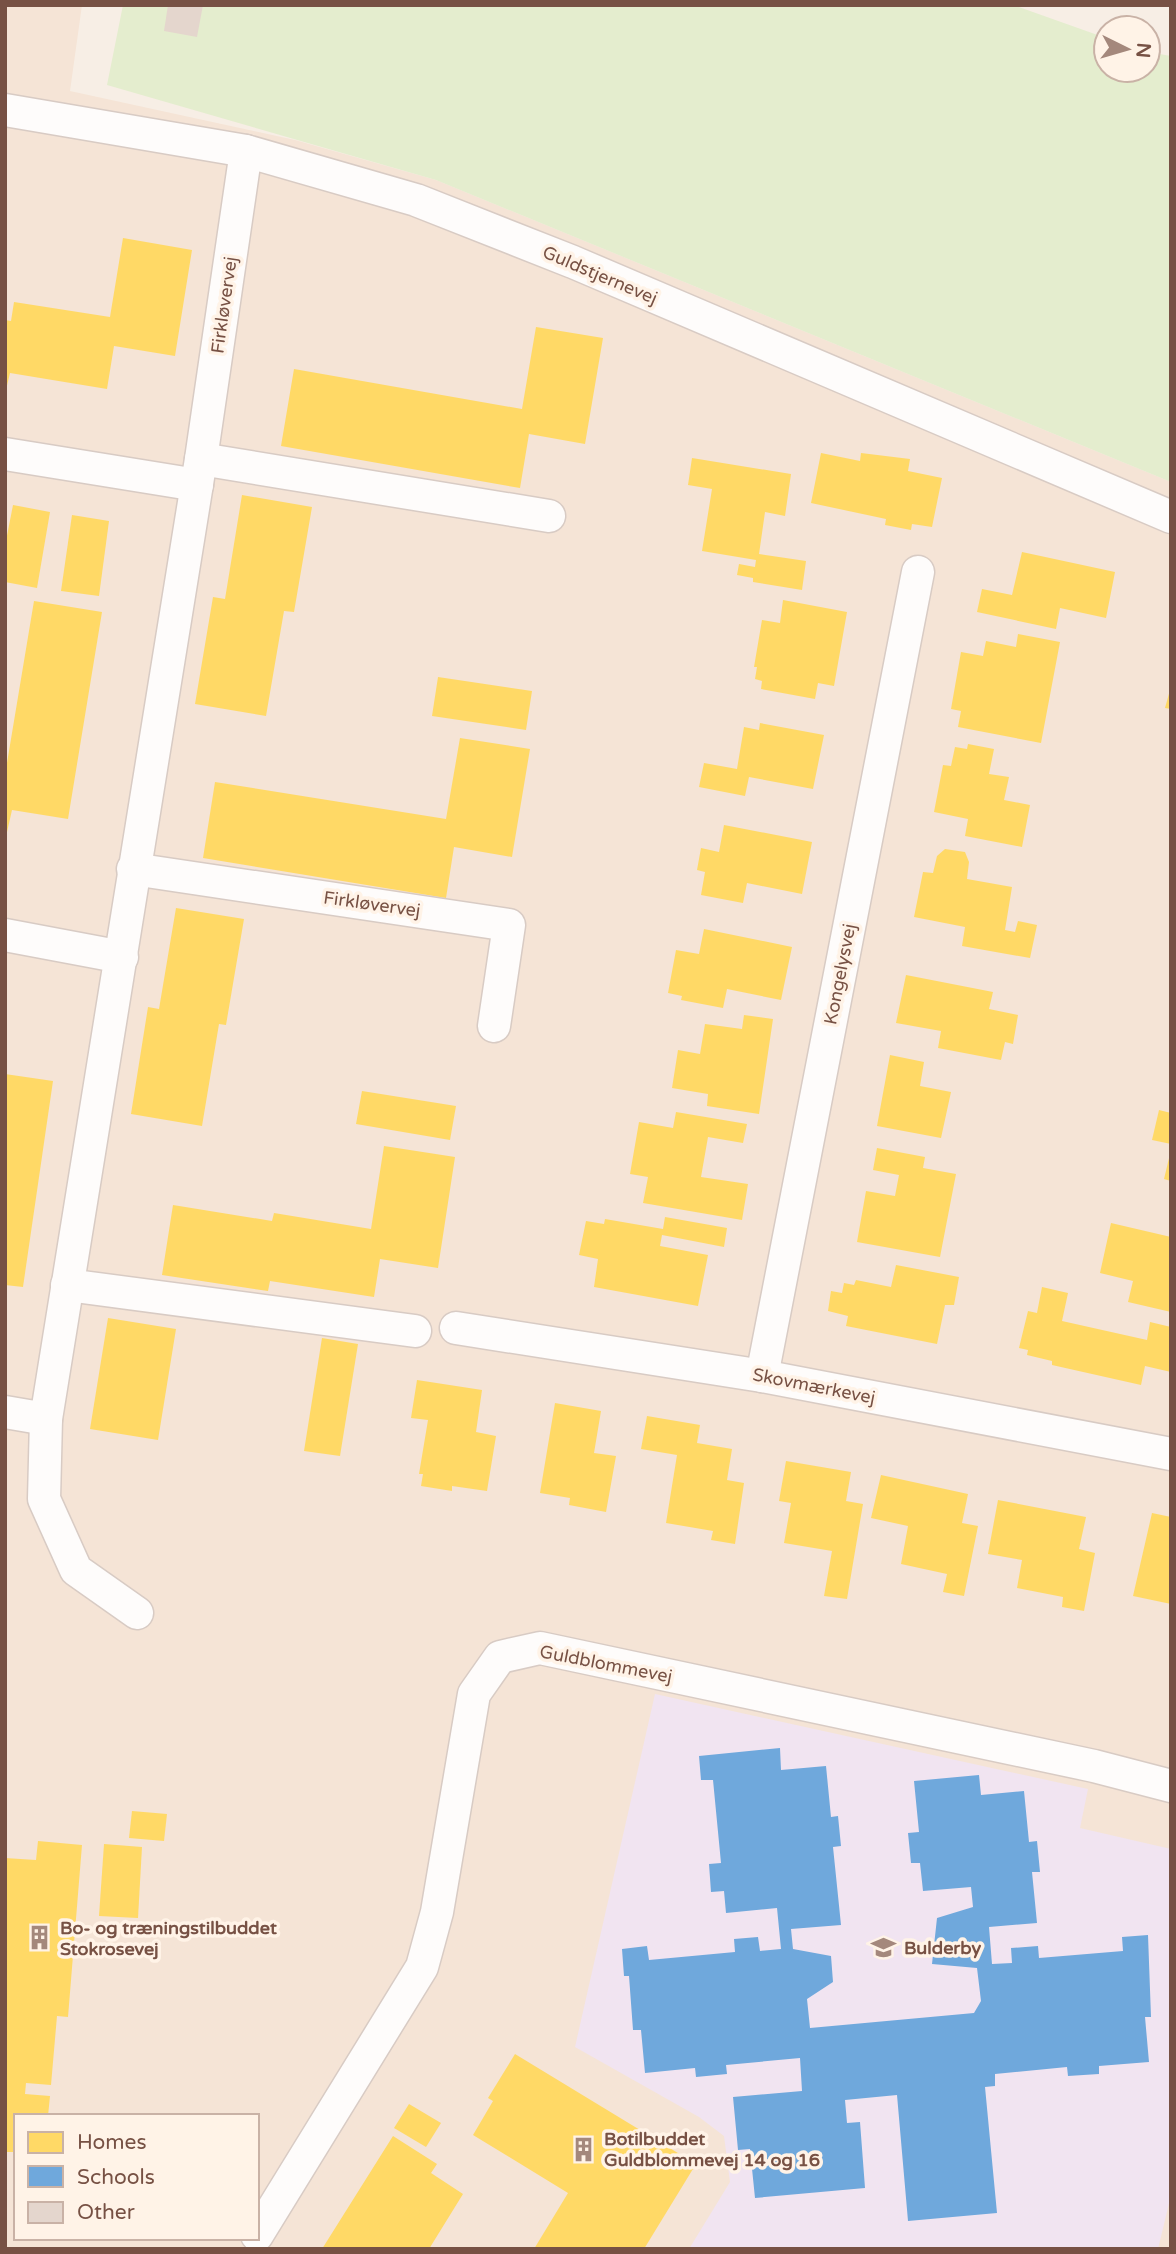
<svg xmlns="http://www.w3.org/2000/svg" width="1176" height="2254" font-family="'Varela Round',sans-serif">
<rect width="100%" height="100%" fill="#f7eee5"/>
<path fill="#f5e4d6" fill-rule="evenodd" d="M5,5H82L70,91L295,140L436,180L1171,482V2249H5ZM16,2116H257V2238H16Z"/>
<path fill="#f1e4f1" d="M655,1694L1088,1789L1080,1828L1171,1849V2195L1158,2249H689L730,2182L724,2136L699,2117L575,2047Z"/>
<path fill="#e4edce" d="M123,5H1013L1106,38V70H1148V52L1171,56V482L436,180L107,85Z"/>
<g fill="#ffd966">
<path d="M123,238L192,250L175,356L114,346L107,389L10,373L5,394V320L11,321L14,302L110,317Z"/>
<path d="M536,327L603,338L585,444L529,434L520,488L281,446L294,369L522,409Z"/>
<path d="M821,453L860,461L861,453L910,459L908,471L942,478L932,527L912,524L911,530L885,525L886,519L811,503Z"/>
<path d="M692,458L791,474L785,516L765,512L759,554L806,561L802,590L753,582V578L737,575L739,564L755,567L756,560L702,551L712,489L688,485Z"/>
<path d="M242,495L312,507L294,612L284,611L266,716L195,704L213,597L225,599Z"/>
<path d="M13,505L50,512L37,588L5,582V546Z"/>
<path d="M72,515L109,521L99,596L61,591Z"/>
<path d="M1022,552L1115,572L1106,618L1060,608L1056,629L977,612L982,589L1012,595Z"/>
<path d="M783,600L847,612L834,686L818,683L815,699L761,689L762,681L755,679L757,667H754L762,620L780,623Z"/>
<path d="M34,601L102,612L68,819L12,810L5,841V775Z"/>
<path d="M1018,634L1060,642L1041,743L958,727L961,711L951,709L961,652L983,656L986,641L1016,647Z"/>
<path d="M438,677L532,691L526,730L432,716Z"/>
<path d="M1170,690H1171V709L1165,708Z"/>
<path d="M760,723L824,735L813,789L749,777L745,796L699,787L704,763L737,769L744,727L759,730Z"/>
<path d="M460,738L530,749L512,857L454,847L446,898L203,858L215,782L446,819Z"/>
<path d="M968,744L994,749L989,774L1009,777L1004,800L1030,805L1022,847L965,836L968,819L934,812L943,765L951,766L955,747L967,749Z"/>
<path d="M724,825L812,842L802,894L747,883L743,903L701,895L705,872L697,870L701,848L719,852Z"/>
<path d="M945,849L965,852L969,862L967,879L1012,887L1005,930L1015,932L1018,921L1037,925L1030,958L962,946L965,927L914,917L923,872L933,873L937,856Z"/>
<path d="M176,908L244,919L226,1025L219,1024L202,1126L131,1114L148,1007L159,1009Z"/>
<path d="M704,929L792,947L781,1000L727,989L723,1008L681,1000L682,996L668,993L676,950L699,954Z"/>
<path d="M906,975L993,992L989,1009L1018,1015L1013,1044L1005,1042L1001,1060L938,1048L941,1031L896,1023Z"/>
<path d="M744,1015L773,1019L759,1114L707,1106L708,1094L672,1088L678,1050L700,1054L705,1024L742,1029Z"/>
<path d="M890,1055L924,1062L920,1086L951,1092L941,1138L877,1126Z"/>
<path d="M5,1074L53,1081L23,1287L5,1285Z"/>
<path d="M362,1091L456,1106L450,1140L356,1124Z"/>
<path d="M1159,1110L1171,1113V1144L1152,1140Z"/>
<path d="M676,1112L747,1124L743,1143L708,1137L701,1177L748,1184L742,1220L643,1203L648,1177L630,1174L639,1122L673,1128Z"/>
<path d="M384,1146L455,1157L438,1268L380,1259L374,1297L270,1281L268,1291L162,1275L173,1205L272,1221L274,1213L371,1229Z"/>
<path d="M877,1148L925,1157L923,1168L956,1174L940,1257L857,1242L866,1191L895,1196L899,1175L873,1170Z"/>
<path d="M1170,1154H1171V1181L1164,1179Z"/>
<path d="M665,1217L727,1228L724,1247L662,1235L660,1246L708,1255L698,1306L594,1287L598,1259L579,1255L586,1221L604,1224L605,1219L663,1229Z"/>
<path d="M1111,1223L1171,1237V1312L1128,1302L1133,1281L1100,1273Z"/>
<path d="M896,1265L959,1277L954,1305H945L937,1344L846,1326L848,1316L828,1311L831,1291L842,1293L844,1283L854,1285L856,1280L891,1287Z"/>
<path d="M1042,1287L1068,1293L1062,1321L1147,1340L1150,1322L1171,1327V1372L1145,1366L1141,1385L1052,1365V1361L1027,1355L1028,1350L1019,1348L1028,1311L1037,1313Z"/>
<path d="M108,1318L176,1329L158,1440L90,1429Z"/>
<path d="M322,1338L358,1344L340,1456L304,1451Z"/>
<path d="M417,1380L482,1390L476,1432L496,1436L487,1491L452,1486V1491L421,1486L423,1474H419L428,1420L411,1418Z"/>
<path d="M555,1403L601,1411L594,1453L616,1456L606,1512L569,1505L570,1498L540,1493Z"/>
<path d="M647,1416L700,1425L697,1443L732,1449L727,1480L744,1483L735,1544L711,1540L713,1531L666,1523L677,1455L641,1449Z"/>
<path d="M786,1461L851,1472L846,1501L863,1504L847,1599L824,1596L832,1551L784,1543L791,1503L779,1501Z"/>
<path d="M881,1475L968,1494L962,1523L978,1526L964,1596L943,1592L947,1574L901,1564L908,1526L871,1518Z"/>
<path d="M998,1500L1086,1517L1079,1549L1095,1553L1084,1611L1062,1607L1063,1597L1017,1588L1022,1560L988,1554Z"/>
<path d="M1152,1513L1171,1517V1604L1133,1596Z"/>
<path d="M132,1811L167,1814L164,1841L129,1838Z"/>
<path d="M38,1841L82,1845L68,2017L57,2016L51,2085L26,2083L25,2094L50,2096L48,2116H16V2152H5V1858L36,1860Z"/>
<path d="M104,1844L142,1847L138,1918L99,1916Z"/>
<path d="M515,2054L696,2164L644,2249H534L568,2193L473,2135L493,2101L488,2098Z"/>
<path d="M409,2104L441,2123L426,2147L394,2128Z"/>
<path d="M393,2136L437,2164L431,2173L463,2194L429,2249H322Z"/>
</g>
<path fill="#6fa8dc" d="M780,1748L781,1770L826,1766L831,1817L838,1816L841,1846L833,1847L841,1925L791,1929L793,1949L831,1956L833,1982L807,1999L810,2028L974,2013L981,2001L977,1968L932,1964L937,1918L973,1907L971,1887L923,1891L920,1863H911L908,1833L919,1832L914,1781L979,1775L981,1795L1024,1791L1029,1842L1037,1841L1040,1872H1032L1037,1923L989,1927L992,1964L1012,1963L1011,1948L1038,1946L1039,1958L1123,1951L1122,1937L1148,1935L1151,2017H1145L1149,2062L1099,2066V2074L1068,2076L1067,2067L995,2074V2086L985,2087L997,2213L908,2221L897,2095L845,2100L847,2123L860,2122L865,2188L755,2198L750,2149L738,2150L733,2097L802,2091L800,2058L726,2065L727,2074L696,2077L695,2068L645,2073L641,2030H633L629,1976H624L622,1949L647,1946L649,1960L735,1952L734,1939L758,1937L760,1951L781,1949L777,1908L726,1913L724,1891L711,1892L709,1864L721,1863L713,1780H701L699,1756Z"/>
<path fill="#e4d6cd" d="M168,5H203L197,37L164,31Z"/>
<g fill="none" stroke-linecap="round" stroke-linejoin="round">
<defs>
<g id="minor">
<path d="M5,110L246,151L416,200L573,262L1171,517"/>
<path d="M5,454L197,485"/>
<path d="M201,459L549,516"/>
<path d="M133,869L509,925L494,1026"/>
<path d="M5,935L122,957"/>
<path d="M67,1285L415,1331"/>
<path d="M456,1328L762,1376L1171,1454"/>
<path d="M762,1376L918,572"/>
<path d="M5,1412L46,1419L201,459L246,151"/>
<path d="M46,1419L44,1499L76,1570L137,1613"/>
<path d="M257,2235L422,1967L437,1912L474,1694L500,1657L540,1648L1094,1766L1171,1786"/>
</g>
</defs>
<use href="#minor" stroke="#d8cbc4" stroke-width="35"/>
<use href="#minor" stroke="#fefcfb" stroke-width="32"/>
</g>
<defs>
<symbol id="building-bare" viewBox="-9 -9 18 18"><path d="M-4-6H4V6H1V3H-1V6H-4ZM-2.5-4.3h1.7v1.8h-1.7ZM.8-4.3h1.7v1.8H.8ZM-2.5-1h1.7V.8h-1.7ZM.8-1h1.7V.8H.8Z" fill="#a4887c" stroke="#fff3e7" stroke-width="2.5" paint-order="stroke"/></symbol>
<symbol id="school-bare" viewBox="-9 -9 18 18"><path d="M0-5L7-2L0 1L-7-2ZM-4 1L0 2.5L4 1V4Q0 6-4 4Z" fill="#a4887c" stroke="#fff3e7" stroke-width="2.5" paint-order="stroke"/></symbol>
</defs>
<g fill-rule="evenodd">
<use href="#building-bare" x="22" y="1920" width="35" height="35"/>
<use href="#school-bare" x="866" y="1930" width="35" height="35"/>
<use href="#building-bare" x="566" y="2132" width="35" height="35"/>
</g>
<g text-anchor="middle" stroke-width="7" stroke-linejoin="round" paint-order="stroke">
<g font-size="18" fill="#775144" stroke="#fff3e7">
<text transform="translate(600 275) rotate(23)" y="6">Guldstjernevej</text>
<text transform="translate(224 305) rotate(-82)" y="6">Firkløvervej</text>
<text transform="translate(372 904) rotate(8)" y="6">Firkløvervej</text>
<text transform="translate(840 974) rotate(-79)" y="6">Kongelysvej</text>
<text transform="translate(814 1386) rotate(11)" y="6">Skovmærkevej</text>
<text transform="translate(606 1664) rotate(11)" y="6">Guldblommevej</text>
</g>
<g font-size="18" font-weight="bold" fill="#775144" stroke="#fff3e7" text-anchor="start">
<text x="60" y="1934">Bo- og træningstilbuddet<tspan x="60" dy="21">Stokrosevej</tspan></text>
<text x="904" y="1954">Bulderby</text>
<text x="604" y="2145">Botilbuddet<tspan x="604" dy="21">Guldblommevej 14 og 16</tspan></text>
</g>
</g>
<rect width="1176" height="2254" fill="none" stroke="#775144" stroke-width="14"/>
<rect x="14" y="2114" width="245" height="126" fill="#fff3e7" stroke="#c9b2a6" stroke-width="2"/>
<rect x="28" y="2132" width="35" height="21" fill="#ffd966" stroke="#c9b2a6" stroke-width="2"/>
<text x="77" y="2149" font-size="21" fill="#775144">Homes</text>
<rect x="28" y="2166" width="35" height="21" fill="#6fa8dc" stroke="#c9b2a6" stroke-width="2"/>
<text x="77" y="2184" font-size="21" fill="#775144">Schools</text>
<rect x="28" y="2202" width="35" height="21" fill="#e4d6cd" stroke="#c9b2a6" stroke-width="2"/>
<text x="77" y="2219" font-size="21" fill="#775144">Other</text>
<g transform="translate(1127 49) rotate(95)"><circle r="33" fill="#fff3e7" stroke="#c9b2a6" stroke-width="2"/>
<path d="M0-5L12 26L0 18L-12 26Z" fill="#a4887c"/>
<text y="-10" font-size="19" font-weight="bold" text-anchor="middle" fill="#775144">N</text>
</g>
</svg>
